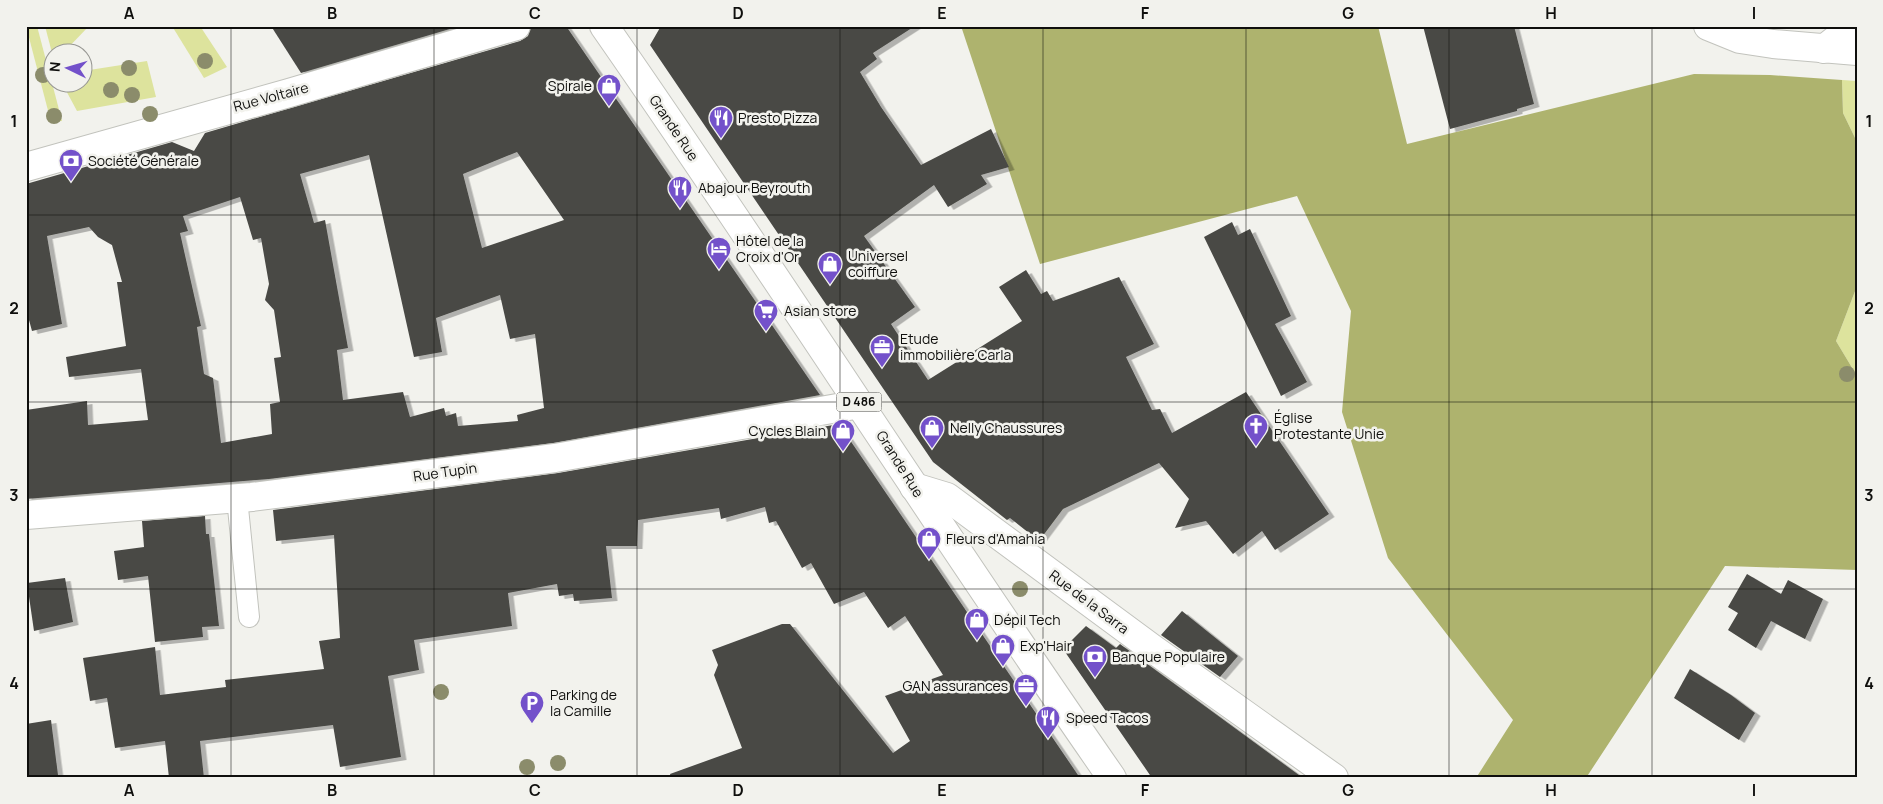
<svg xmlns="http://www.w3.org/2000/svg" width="1883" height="804" font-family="Manrope,sans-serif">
<defs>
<filter id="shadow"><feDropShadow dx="5.5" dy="3" stdDeviation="0" flood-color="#0004"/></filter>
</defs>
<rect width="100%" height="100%" fill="#f2f2ed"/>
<g fill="#dde39d">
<path d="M26,26H37L62,121L51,122Z"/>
<path d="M45,26H89L64,52L52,53Z"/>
<path d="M172,26H200L227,67L204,78Z"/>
<path d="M147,61L156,97L77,111L62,83L82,82L83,71Z"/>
<path d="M1842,80L1857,81V142L1843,113Z"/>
<path d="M1857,286V376L1836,341Z"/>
</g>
<path fill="#aeb36e" d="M961,26H1378L1407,144L1694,74L1770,75L1842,80L1843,113L1857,142V286L1836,341L1857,376V570L1725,566L1586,778H1476L1513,720L1388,558L1342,412L1351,311L1297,196L1040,264Z"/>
<g fill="#494945" fill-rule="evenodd" filter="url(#shadow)">
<path d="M271,26H460L301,73Z"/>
<path d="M531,26H566L820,395L553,443L269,479L26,499V410L87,401L88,425L148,420L141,369L69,377L66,357L126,346L117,282H122L112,245L98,237L89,227L47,236L62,324L32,331L26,309V184L172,142L194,151L205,133L520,41L528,36ZM517,152L564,220L482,248L463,174ZM369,155L414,357L442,352L436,318L500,295L510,339L535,334L544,408L517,415L518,421L458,426L456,413L446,416L444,408L410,417L403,392L343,400L337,350L348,348L325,220L314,223L300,174ZM240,197L253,240L261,238L269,284L265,300L274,310L281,357L274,358L280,402L270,404L272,434L221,443L213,378L204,374L197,327L201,326L180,233L188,231L183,216Z"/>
<path d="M661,26H915L873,53L877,59L860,72L881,107L921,165L991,129L1009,167L981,175L987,184L948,207L934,185L864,236L915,307L891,324L928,380L1022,321L999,287L1026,270L1041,294L1047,291L1053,301L1119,277L1154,344L1126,357L1152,410L1160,409L1172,433L1246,392L1329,514L1275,550L1262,531L1233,554L1206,521L1175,528L1189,499L1159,463L1063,509L1039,541L1010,518L1007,520L933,462L650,45Z"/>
<path d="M1423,26H1514L1534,104L1517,109V111L1450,129Z"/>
<path d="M1232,222L1238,235L1250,229L1291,316L1275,324L1307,382L1281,396L1204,237Z"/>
<path d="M839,424L1080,778H671L670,774L742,748L714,675L718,665L712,650L782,624H790L893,753L910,741L885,696L943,675L905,616L888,628L864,592L834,604L811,563L802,568L776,521L769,523L765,507L721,519L719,508L638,520L637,546H606L612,598L574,601L573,594L559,596L557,584L508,593L512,626L414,640L419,670L388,676L401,757L340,767L333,725L200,741L204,778H169L165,741L115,748L107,698L90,701L83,658L155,647L160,695L226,687L225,680L324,669L319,641L340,638L334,535L276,541L273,510L558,473Z"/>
<path d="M205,516L206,534H209L219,626L202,627L203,637L155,642L148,576L118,580L114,551L144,547L142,521Z"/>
<path d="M1747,574L1781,594L1788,580L1823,599L1805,639L1771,621L1756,648L1728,630L1738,613L1728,607Z"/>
<path d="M65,578L73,622L34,631L27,583Z"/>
<path d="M1182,611L1238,656L1220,677L1161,635Z"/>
<path d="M1086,626L1116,648L1120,644L1303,778H1152L1063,649Z"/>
<path d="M1690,669L1731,695L1755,713L1739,740L1674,698Z"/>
<path d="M51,720L58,775L26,778V724Z"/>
</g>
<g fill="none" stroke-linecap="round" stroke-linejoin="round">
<defs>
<path id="lane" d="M237,498L249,617"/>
<g id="street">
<path d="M1708,26L1740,39L1773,44L1857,51"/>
<path d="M1824,49L1853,26"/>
<path d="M26,167L289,93L516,26"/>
<path d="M26,515L252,497L407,477L555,458L860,404"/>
</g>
<path id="secondary" d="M914,487L947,497L1153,649L1334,778"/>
<path id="primary" d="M604,26C777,274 939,530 1112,778"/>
</defs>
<use href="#lane" stroke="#c2c3bd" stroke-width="22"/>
<use href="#street" stroke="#c2c3bd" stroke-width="30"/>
<use href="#secondary" stroke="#c2c3bd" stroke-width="30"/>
<use href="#primary" stroke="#c2c3bd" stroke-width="30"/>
<use href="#lane" stroke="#fff" stroke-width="20"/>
<use href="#street" stroke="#fff" stroke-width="28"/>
<use href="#secondary" stroke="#fff" stroke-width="28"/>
<use href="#primary" stroke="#fff" stroke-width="28"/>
</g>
<g fill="#8b8c6b">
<circle cx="205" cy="61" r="8"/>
<circle cx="129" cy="68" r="8"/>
<circle cx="43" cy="75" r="8"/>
<circle cx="111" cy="90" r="8"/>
<circle cx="132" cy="95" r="8"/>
<circle cx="150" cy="114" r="8"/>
<circle cx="54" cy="116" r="8"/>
<circle cx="1847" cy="374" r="8"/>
<circle cx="1020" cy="589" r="8"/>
<circle cx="441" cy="692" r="8"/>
<circle cx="558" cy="763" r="8"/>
<circle cx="527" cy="767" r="8"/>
</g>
<path fill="none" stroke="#0f0f0d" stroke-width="1" stroke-opacity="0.55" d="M231,26V778M434,26V778M637,26V778M840,26V778M1043,26V778M1246,26V778M1449,26V778M1652,26V778M26,215H1857M26,402H1857M26,589H1857"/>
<defs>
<symbol id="shop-pin" viewBox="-11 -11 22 30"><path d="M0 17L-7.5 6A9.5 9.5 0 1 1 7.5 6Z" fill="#7351ca" stroke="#f2f2ed"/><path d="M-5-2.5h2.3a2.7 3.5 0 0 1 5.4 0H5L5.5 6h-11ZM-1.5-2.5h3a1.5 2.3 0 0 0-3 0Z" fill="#fff"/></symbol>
<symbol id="restaurant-pin" viewBox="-11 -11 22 30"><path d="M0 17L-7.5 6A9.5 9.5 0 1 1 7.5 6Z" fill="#7351ca" stroke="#f2f2ed"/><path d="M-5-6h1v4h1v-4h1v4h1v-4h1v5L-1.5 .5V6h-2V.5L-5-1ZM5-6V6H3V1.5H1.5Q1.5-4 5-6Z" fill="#fff"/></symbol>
<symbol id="bank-pin" viewBox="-11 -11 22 30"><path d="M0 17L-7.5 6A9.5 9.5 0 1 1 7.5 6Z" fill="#7351ca" stroke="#f2f2ed"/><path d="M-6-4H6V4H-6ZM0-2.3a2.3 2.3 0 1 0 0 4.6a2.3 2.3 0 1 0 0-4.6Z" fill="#fff"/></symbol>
<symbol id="hotel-pin" viewBox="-11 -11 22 30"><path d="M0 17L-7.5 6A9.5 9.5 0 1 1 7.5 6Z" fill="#7351ca" stroke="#f2f2ed"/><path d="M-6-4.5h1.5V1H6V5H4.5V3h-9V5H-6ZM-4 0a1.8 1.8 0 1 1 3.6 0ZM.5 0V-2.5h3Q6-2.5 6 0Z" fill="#fff"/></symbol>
<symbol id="supermarket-pin" viewBox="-11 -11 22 30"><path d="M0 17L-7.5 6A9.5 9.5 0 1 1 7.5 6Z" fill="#7351ca" stroke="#f2f2ed"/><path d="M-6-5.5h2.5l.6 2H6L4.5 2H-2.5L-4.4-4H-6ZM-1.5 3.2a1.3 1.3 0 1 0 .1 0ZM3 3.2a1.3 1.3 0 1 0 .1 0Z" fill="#fff"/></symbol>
<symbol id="office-pin" viewBox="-11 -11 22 30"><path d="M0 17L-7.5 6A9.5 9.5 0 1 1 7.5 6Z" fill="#7351ca" stroke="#f2f2ed"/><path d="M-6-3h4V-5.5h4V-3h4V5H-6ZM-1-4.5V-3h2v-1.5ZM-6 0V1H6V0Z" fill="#fff"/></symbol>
<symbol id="church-pin" viewBox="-11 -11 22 30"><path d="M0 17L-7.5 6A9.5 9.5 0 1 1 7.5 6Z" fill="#7351ca" stroke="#f2f2ed"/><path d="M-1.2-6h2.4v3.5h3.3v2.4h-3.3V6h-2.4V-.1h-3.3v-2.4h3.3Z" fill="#fff"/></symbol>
<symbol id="parking-pin" viewBox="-11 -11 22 30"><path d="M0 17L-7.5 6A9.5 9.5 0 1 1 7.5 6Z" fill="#7351ca" stroke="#f2f2ed"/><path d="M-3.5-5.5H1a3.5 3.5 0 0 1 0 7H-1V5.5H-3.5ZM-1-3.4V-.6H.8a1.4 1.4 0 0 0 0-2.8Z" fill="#fff"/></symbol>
</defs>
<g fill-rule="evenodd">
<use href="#shop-pin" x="595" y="72" width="28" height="38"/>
<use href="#restaurant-pin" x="707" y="104" width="28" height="38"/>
<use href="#bank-pin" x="57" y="147" width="28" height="38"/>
<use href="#restaurant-pin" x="666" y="174" width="28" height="38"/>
<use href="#hotel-pin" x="705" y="235" width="28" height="38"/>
<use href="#shop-pin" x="816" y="250" width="28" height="38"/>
<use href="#supermarket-pin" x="752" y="297" width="28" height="38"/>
<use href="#office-pin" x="868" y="333" width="28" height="38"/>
<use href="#church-pin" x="1242" y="412" width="28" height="38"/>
<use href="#shop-pin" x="918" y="414" width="28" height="38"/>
<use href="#shop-pin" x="829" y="417" width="28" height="38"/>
<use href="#shop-pin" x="915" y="525" width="28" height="38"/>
<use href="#shop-pin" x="963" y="606" width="28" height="38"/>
<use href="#shop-pin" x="989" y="632" width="28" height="38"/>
<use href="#bank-pin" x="1081" y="643" width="28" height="38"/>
<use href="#office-pin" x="1012" y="672" width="28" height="38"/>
<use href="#parking-pin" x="518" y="689" width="28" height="38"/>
<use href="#restaurant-pin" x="1034" y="704" width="28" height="38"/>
</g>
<g text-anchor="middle" stroke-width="5" stroke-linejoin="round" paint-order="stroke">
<rect fill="#f2f2ed" stroke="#535350" stroke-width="1" x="836.5" y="392.5" width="45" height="19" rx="4"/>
<g font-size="12" font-weight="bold" fill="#0f0f0d">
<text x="859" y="406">D 486</text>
</g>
<g font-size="14" fill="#0f0f0d" stroke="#f2f2ed" text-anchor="start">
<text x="592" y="91" text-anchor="end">Spirale</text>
<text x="738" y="123">Presto Pizza</text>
<text x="88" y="166">Société Générale</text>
<text x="698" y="193">Abajour Beyrouth</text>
<text x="736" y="246">Hôtel de la<tspan x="736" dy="16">Croix d'Or</tspan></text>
<text x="848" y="261">Universel<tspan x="848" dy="16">coiffure</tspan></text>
<text x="784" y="316">Asian store</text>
<text x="900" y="344">Etude<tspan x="900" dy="16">immobilière Carla</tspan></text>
<text x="1274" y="423">Église<tspan x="1274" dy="16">Protestante Unie</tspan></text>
<text x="950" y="433">Nelly Chaussures</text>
<text x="826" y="436" text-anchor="end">Cycles Blain</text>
<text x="946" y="544">Fleurs d'Amahia</text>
<text x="994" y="625">Dépil Tech</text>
<text x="1020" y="651">Exp'Hair</text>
<text x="1112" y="662">Banque Populaire</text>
<text x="1008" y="691" text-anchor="end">GAN assurances</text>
<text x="550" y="700">Parking de<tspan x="550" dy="16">la Camille</tspan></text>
<text x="1066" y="723">Speed Tacos</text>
</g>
<g font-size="14" fill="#0f0f0d" stroke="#f2f2ed">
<text transform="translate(271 97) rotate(-15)" y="5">Rue Voltaire</text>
<text transform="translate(674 128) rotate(56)" y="5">Grande Rue</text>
<text transform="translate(900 464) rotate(58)" y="5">Grande Rue</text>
<text transform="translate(445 472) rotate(-8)" y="5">Rue Tupin</text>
<text transform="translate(1089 602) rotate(37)" y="5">Rue de la Sarra</text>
</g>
</g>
<rect width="1883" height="804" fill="none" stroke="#f2f2ed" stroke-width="55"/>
<g transform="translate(68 68) rotate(275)"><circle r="24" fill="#f2f2ed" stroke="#979793"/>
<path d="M0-4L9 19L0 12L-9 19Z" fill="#7351ca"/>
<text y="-8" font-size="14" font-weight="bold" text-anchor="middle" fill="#0f0f0d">N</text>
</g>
<rect x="28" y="28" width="1828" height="748" fill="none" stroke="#0f0f0d" stroke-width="2"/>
<g font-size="16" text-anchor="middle" font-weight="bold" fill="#0f0f0d">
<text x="129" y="19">A</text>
<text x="332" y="19">B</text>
<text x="535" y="19">C</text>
<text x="738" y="19">D</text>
<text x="942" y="19">E</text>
<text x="1145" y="19">F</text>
<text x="1348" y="19">G</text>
<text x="1551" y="19">H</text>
<text x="1754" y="19">I</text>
<text x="14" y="127">1</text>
<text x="1869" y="127">1</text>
<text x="14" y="314">2</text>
<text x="1869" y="314">2</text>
<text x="14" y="501">3</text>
<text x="1869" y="501">3</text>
<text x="14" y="689">4</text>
<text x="1869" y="689">4</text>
<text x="129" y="796">A</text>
<text x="332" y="796">B</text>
<text x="535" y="796">C</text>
<text x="738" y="796">D</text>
<text x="942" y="796">E</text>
<text x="1145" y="796">F</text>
<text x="1348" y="796">G</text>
<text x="1551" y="796">H</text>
<text x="1754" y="796">I</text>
</g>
</svg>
